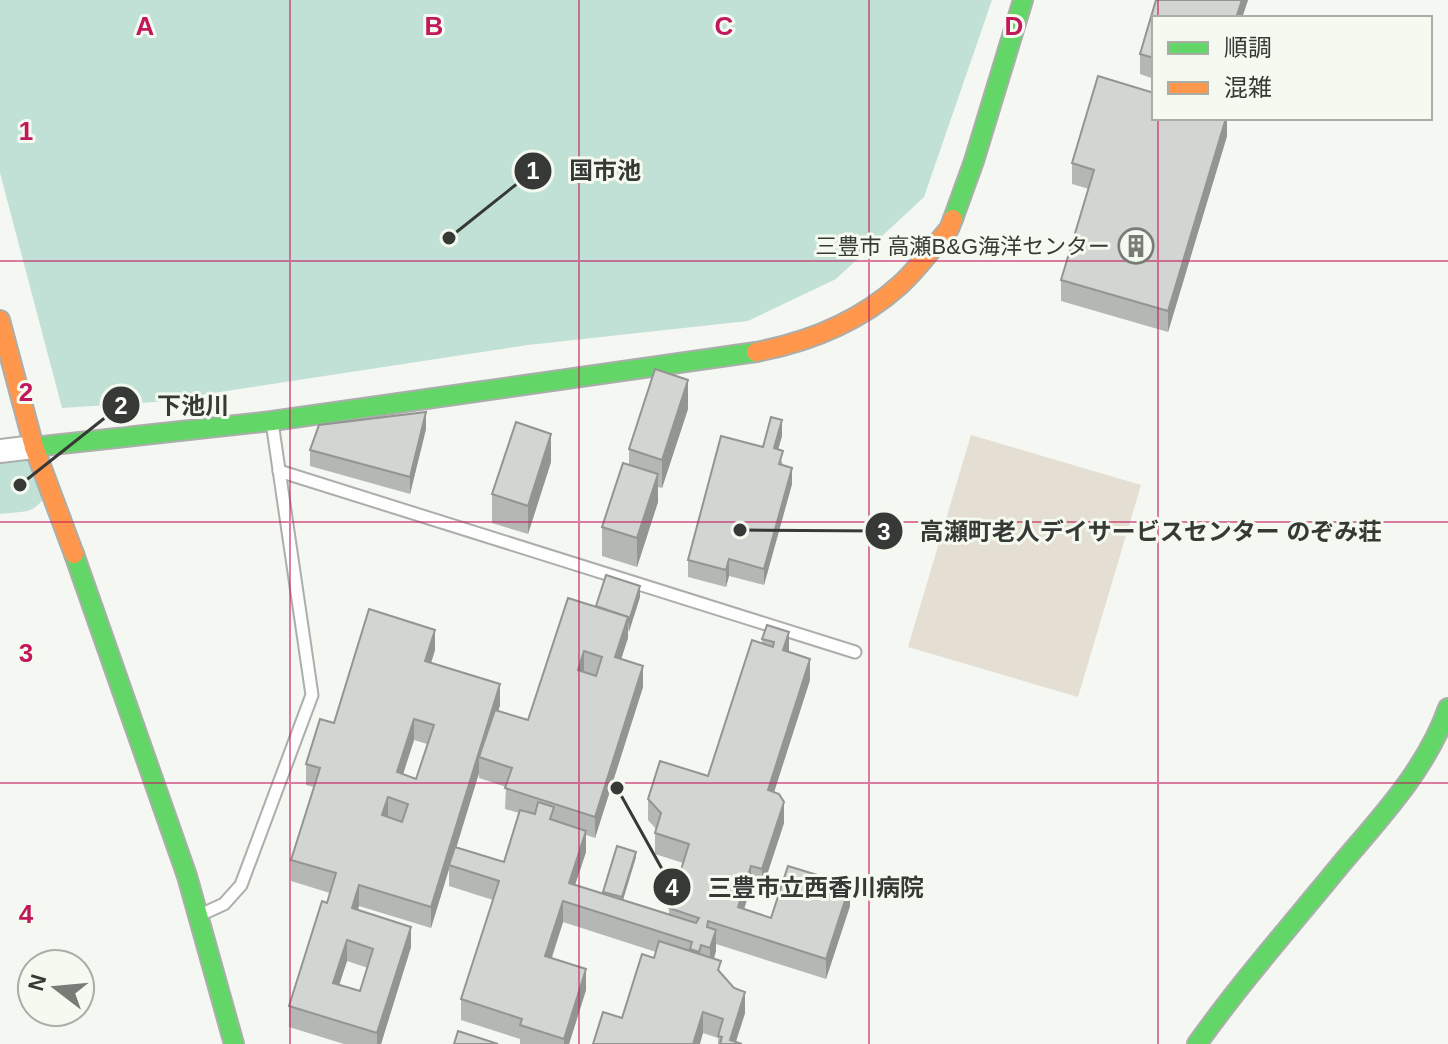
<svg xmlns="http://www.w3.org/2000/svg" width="1448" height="1044" font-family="Helvetica,'Noto Sans JP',sans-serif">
<rect width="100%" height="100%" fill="#f4f7f2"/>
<path fill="#e4dfd2" d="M971,435L1141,485L1078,697L908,647Z"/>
<path fill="#c2e1d6" d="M0,0H992L924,197L836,279L748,321L528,345L155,402L62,408L0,173Z"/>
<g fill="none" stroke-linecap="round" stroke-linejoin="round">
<path stroke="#c2e1d6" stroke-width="54" d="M0,487L20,485"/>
<defs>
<g id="lane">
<path d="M279,471L855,652"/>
<path d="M200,915L224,904L241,885L312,695L272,422"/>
</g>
<path id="street" d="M0,451L34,447"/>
<g id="fast">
<path d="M953,219L974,161L1023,0"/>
<path d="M34,447L272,421L756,352"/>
<path d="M74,554L187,876L234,1044"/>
<path d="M1197,1044C1242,981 1293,923 1342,863C1382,816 1427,768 1448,708"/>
</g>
<g id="slow">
<path d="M0,320L34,447L74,554"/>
<path d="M756,352C809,342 859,322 900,285C918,269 933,247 949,229L953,219"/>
</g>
</defs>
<use href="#lane" stroke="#abaeaa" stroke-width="15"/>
<use href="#street" stroke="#abaeaa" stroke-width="26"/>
<use href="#fast" stroke="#abaeaa" stroke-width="22"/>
<use href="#slow" stroke="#abaeaa" stroke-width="22"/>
<use href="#lane" stroke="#fdfefd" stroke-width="11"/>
<use href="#street" stroke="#fdfefd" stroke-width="22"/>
<use href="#fast" stroke="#63d668" stroke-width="18"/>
<use href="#slow" stroke="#ff974d" stroke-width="18"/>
</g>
<g fill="#b5b7b5" fill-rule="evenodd">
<path d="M1156,0H1248L1242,18H1154V79L1140,74V54Z"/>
<path d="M1227,118V136L1168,332L1061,301V280L1089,189L1072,184V163Z"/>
<path d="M688,409L662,488L658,487V502L637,567L602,556V527L629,465V449Z"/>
<path d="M426,429L410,494L310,466V450Z"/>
<path d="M782,436L778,449L783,465L792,484L764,585L729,576L726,587L688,577V560L763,447Z"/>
<path d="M551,462L528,534L492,523V494Z"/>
<path d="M640,597L628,632V638L621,659L643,687L595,838L586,835V852L575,885L603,894V892L636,857L623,900L669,915V908L683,863L655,854V833L656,829L648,820V799L708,776L762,644V639L767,625L810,680L774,792L784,823L762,890L751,887L744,909L771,918L850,906L826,979L716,944V951L714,959L721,973L745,1013L736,1042L742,1044H718V1038L703,1033L622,1018L654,958L656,952L563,922L552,958L586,990L569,1044H520V1039L461,1020V999L493,900L449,886V869L431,928L359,906L358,910L411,947L381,1044H344L289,1027V1006L330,893L291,881V860L314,787L306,785V764L435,650L431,663L500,705L498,711L528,720L596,606ZM414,740L427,744L416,779L403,774ZM479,773V778L506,787L505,809L519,813L504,862L456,847ZM347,961L368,968L360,991L339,985Z"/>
</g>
<g fill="#939593">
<path d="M1242,0H1248L1242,18H1236Z"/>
<path d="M1226,118H1227V136L1168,332V311Z"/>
<path d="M688,380V409L662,488V460Z"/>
<path d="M426,412V429L410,494V477Z"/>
<path d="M782,420V436L774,464V448Z"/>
<path d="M551,434V462L528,534V506Z"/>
<path d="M792,468V484L764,585V569Z"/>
<path d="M658,474V502L637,567V538Z"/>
<path d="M729,559V576L726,587V570Z"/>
<path d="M640,586V597L629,632V621Z"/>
<path d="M628,617V638L615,678V657Z"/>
<path d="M435,630V650L425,682V661Z"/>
<path d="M789,632V653L783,650Z"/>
<path d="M584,651V672L578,670Z"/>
<path d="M810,659V680L768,811V790Z"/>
<path d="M643,666V687L595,838V817Z"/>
<path d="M500,684V705L484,759L479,757V773L451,865H449V869L431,928V907Z"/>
<path d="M414,719V740L397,793V772Z"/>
<path d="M388,797V818L382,815Z"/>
<path d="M784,802V823L762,890V869Z"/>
<path d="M586,831V852L569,903V883Z"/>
<path d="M636,852V857L622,903V897Z"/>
<path d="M751,866V887L738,928V907Z"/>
<path d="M359,885V906L352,929V908Z"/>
<path d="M850,885V906L826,979V959Z"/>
<path d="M563,901V922L545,977V956Z"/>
<path d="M411,927V947L381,1044H377V1033Z"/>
<path d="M716,930V951L710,969V948Z"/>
<path d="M347,940V961L333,1004V983Z"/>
<path d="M586,969V990L569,1044H564V1039Z"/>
<path d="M745,992V1013L735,1044L730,1040Z"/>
<path d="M703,1012V1033L700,1044H693Z"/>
</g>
<g fill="#d2d5d2" stroke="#939593" stroke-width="2" fill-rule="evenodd">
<path d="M1156,0H1242L1236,18H1154V58L1140,54Z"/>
<path d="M1098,76L1154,93V118H1226L1168,311L1061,280L1094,170L1072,163Z"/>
<path d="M655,369L688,380L662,460L629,449Z"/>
<path d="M426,412L410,477L310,450L319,425Z"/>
<path d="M771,417L782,420L774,448L783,451L779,464L792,468L764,569L729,559L726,570L688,560L721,436L763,447Z"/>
<path d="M516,422L551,434L528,506L492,494Z"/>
<path d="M623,463L658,474L637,538L602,527Z"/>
<path d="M606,575L640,586L629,621L628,617L596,606Z"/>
<path d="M568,598L628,617L615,657L643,666L595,817L505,788L512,768L479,757L495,710L528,720ZM584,651L602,657L596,676L578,670Z"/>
<path d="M369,609L435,630L425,661L500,684L431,907L359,885L352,908L411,927L377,1033L289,1006L322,901L327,903L336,873L291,860L320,768L306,764L320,719L334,723ZM414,719L434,725L416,779L397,772ZM388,797L408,804L402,822L382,815ZM347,940L373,949L360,991L333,983Z"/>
<path d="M767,625L789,632L783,650L810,659L768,790L779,794L784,802L762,869L751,866L738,907L771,918L788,866L850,885L826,959L708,921L707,927L716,930L710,948L701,945L699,952L690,949L692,942L563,901L545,956L586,969L564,1039L520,1025L522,1019L461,999L499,881L449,865L455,847L504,862L520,810L535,814L538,802L554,807L550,819L586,831L569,883L696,923L699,918L669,908L689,844L655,833L661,813L648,799L660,761L708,776L752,640L773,647L774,642L762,639Z"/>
<path d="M617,846L636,852L622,897L603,892Z"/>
<path d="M659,941L721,961L718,970L734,988L745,992L730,1040L742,1044H720L722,1037L718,1036L723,1019L703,1012L693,1044H593L603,1012L622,1018L642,954L654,958Z"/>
<path d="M458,1031L498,1044H454Z"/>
</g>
<path fill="none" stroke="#c2185b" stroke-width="2" stroke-opacity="0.55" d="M290,0V1044M579,0V1044M869,0V1044M1158,0V18M1158,118V1044M0,261H1448M0,522H1448M0,783H1448"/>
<defs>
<symbol id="building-ring" viewBox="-11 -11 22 22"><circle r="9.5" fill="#f4faef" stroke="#787c77" stroke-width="1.5"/><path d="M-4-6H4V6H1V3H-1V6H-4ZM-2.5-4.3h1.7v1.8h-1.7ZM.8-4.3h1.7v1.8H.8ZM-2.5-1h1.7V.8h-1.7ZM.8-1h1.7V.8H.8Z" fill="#787c77"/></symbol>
</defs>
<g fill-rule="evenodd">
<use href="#building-ring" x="1116" y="226" width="40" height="40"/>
</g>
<g text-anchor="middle" stroke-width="6" stroke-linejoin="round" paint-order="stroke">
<g font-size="22" fill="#363935" stroke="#f4faef" text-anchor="end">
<text x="1110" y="254">三豊市 高瀬B&amp;G海洋センター</text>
</g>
</g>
<g font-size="26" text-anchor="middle" font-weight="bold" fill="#c2185b" stroke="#f4faef" stroke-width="6" stroke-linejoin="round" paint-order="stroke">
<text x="145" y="35">A</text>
<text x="434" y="35">B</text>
<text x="724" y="35">C</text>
<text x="1014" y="35">D</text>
<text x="26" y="140">1</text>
<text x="26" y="401">2</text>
<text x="26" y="662">3</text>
<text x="26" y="923">4</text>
</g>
<path fill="none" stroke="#363935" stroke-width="3" d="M449 238L533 171M20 485L121 405M740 530L884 531M617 788L672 887"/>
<g fill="#363935" stroke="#f4faef" stroke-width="3">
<circle cx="449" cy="238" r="8"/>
<circle cx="20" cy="485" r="8"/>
<circle cx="740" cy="530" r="8"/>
<circle cx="617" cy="788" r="8"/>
<circle cx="533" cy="171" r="20"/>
<circle cx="121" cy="405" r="20"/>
<circle cx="884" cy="531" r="20"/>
<circle cx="672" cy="887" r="20"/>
</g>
<g font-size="24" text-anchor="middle" font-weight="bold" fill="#fff">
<text x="533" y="179">1</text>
<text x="121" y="414">2</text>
<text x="884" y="540">3</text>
<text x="672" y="896">4</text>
</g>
<g font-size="24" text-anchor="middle" font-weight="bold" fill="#363935" stroke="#f4faef" stroke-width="6" stroke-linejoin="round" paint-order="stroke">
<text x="605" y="179">国市池</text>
<text x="193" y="414">下池川</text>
<text x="1151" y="540">高瀬町老人デイサービスセンター のぞみ荘</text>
<text x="816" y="896">三豊市立西香川病院</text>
</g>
<rect x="1152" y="16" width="280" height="104" fill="#f4faef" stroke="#a8ada5" stroke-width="2"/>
<rect x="1168" y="42" width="40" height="12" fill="#63d668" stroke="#a8ada5" stroke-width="2"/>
<text x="1224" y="56" font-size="24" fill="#363935">順調</text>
<rect x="1168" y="82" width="40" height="12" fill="#ff974d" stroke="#a8ada5" stroke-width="2"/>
<text x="1224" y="96" font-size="24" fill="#363935">混雑</text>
<g transform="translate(56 988) rotate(286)"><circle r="38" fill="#f4faef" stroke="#a8ada5" stroke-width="2"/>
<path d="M0-6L14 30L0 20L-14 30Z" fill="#787c77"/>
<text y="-12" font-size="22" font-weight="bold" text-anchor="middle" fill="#363935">N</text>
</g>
</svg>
